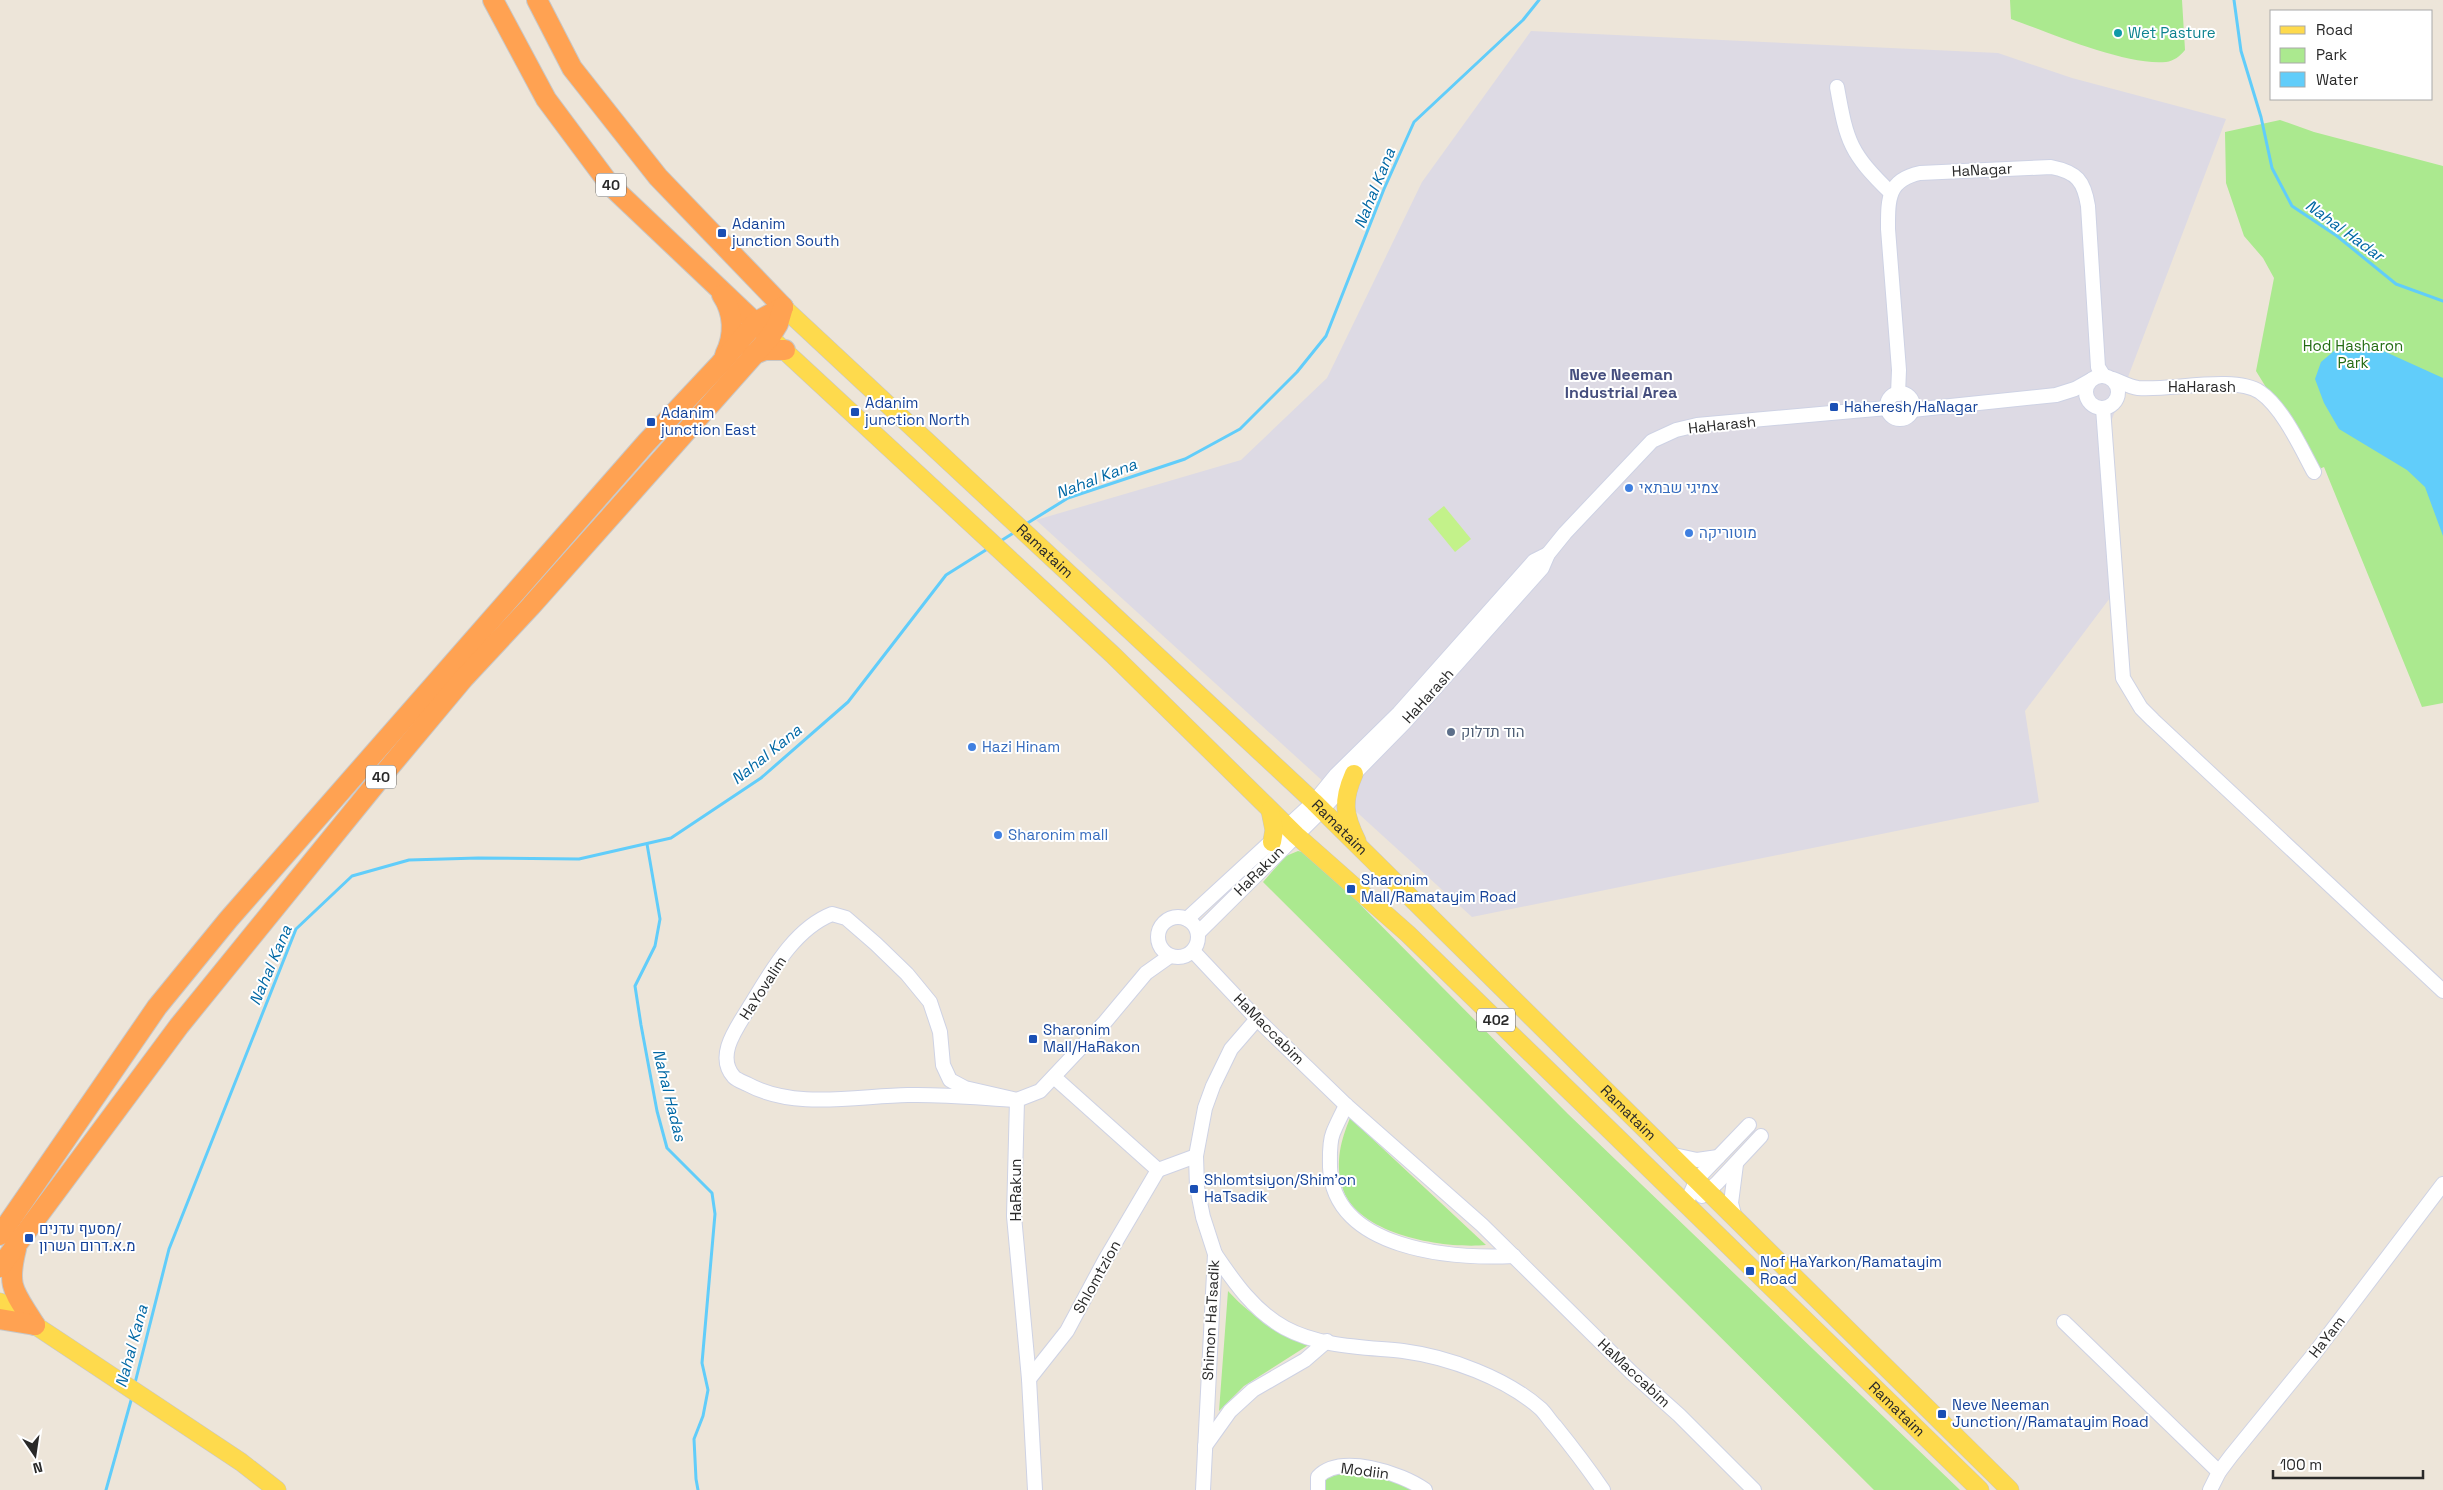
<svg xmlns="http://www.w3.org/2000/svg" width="2443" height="1490" font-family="'Space Grotesk',Heebo,sans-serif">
<rect width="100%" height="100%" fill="#ede5d9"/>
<path fill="#dddae4" d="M1531,31L1998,53L2072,78L2226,119L2109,427L2122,582L2025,711L2039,802L1472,917L1036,520L1241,460L1327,378L1422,182Z"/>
<g fill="#abe98f">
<path d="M2010,0H2182L2185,50C2180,56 2174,61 2166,62C2126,66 2050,33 2011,19Z"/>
<path d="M2280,120L2314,132L2443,166V703L2422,707L2324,467L2317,470L2256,371L2274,278L2263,258L2244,236L2226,183L2225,132Z"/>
<path d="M1298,851L1310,854L1568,1114L1960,1490H1874L1263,882L1286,856Z"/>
<path d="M1350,1118L1486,1245C1444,1249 1355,1235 1342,1186C1335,1162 1341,1140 1350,1118Z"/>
<path d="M1228,1291C1251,1316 1278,1334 1310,1344L1244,1386L1219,1411Z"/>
<path d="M1347,1472L1389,1479L1413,1490H1324L1325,1481L1329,1477Z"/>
</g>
<path fill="#c3f28a" d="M1444,506L1471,539L1455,552L1428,519Z"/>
<path fill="#61cdfa" d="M2357,344L2379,349L2443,378V536L2425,487L2407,470L2339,429L2324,403L2315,379L2321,362L2334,351Z"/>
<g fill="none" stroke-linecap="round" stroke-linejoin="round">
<g stroke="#61cdfa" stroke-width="3">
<path d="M2234,0L2241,51L2261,117L2272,168L2292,206L2337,236L2396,284L2443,301"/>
<path d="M1026,524L1068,498L1185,459L1240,429L1297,372L1326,336L1384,189L1414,122L1523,20L1539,0"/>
<path d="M999,542L1015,532"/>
<path d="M647,844L660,919L655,946L635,986L641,1025L657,1111L667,1148L712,1193L715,1214L702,1363L708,1390L703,1416L694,1439L696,1479L698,1490"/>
<path d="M135,1383L169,1249L296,929L352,876L409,860L478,858L579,859L671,838L761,778L848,702L946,575L989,548"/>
<path d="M106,1490L132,1397"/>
</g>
<defs>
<g id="minor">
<path d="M1837,87C1847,143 1850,153 1891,193"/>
<circle cx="2102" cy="392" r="16"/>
<path d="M2113,379C2121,382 2130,387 2138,388C2170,391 2234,375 2260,392C2283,408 2301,448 2314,472"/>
<circle cx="1900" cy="406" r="13"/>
<path d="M1898,394L1899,370L1888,229C1888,200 1887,180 1920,173L2051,167C2077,172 2084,181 2088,206L2098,367L2103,375"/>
<path d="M2103,408L2123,678L2141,708L2153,720L2443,991"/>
<path d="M1912,410L2056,395L2075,389L2091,380"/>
<path d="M832,914L846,918L876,944L907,974L930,1002L940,1032L943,1065L950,1080L965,1088L1017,1100C981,1098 944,1094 908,1095C856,1096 795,1110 747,1084C743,1082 737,1080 734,1077C714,1055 739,1025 750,1006C771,972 794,929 832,914Z"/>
<circle cx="1178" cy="937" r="20"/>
<path d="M1187,919L1314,802L1336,775L1399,713L1534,561L1548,554"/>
<path d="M1198,933L1322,810L1354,774L1405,722L1542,568L1548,554L1565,533L1652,441L1676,430L1697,425L1887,408"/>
<path d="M1193,951L1257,1019L1346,1105L1482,1225L1632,1373L1679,1415L1754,1490"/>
<path d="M1054,1077L1158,1170L1196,1156"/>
<path d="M1346,1105C1342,1114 1337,1123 1333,1133C1329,1143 1330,1156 1330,1167C1333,1250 1452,1259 1514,1256"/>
<path d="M1674,1155L1697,1160L1718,1157"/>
<path d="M1702,1196L1717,1183L1761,1136"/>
<path d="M1686,1204L1697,1179L1749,1125"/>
<path d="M1735,1218L1731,1203L1736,1164"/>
<path d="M1215,1254C1234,1282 1254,1311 1285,1328C1320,1347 1364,1347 1403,1351C1449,1357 1506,1378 1541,1409C1546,1414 1550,1421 1555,1426C1572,1447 1588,1468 1603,1490"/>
<path d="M2064,1322L2219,1472"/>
<path d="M1029,1379L1067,1331L1105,1260L1158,1170"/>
<path d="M1205,1446L1230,1411L1253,1390L1305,1360L1327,1341"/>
<path d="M1035,1490L1029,1379L1014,1216L1017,1100L1040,1091L1105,1022L1146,973L1170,956"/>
<path d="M1203,1490L1215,1254L1203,1217L1197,1187L1196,1156L1205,1108L1213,1086L1231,1049L1257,1019"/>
<path d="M1318,1490V1477C1340,1453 1402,1473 1425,1490"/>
<path d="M2210,1490L2219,1472L2231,1456L2314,1354L2443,1184"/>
</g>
<g id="major">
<path id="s1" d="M783,307L1314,802L2010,1490"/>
<path id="s2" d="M774,341L1113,655L1296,835L1408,934L1980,1490"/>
<path d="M1354,774C1342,801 1344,815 1357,841"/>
<path d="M1270,810L1274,830L1272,842"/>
<path d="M0,1302L241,1462L277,1490"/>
</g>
<g id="highway">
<path d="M493,0L546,99L610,185L765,332"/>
<path d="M537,0L572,68L658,177L783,307"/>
<path d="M722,295C734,313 735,335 725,355"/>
<path d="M752,355L765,350H785"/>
<path d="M0,1235L157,1007L228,920L646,443L720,364L756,322L783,307"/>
<path d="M16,1249C6,1289 15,1292 35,1325"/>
<path d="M0,1267L179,1026L382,776L463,679L531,606L770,337L778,324L783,307"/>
<path d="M0,1319L35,1325"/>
</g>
</defs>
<use href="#minor" stroke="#ced2e4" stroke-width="16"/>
<use href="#major" stroke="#c7c7c7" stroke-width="19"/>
<use href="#highway" stroke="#c7c7c7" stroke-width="22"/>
<use href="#minor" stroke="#fff" stroke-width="14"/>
<use href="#major" stroke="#feda4d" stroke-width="18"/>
<use href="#highway" stroke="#ffa252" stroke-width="20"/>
</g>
<circle fill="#0f9aa8" stroke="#fff" stroke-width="2" cx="2118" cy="33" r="5"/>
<g fill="#1a4fb4" stroke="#fff" stroke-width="2">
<rect x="717" y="228" width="10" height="10" rx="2.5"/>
<rect x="1829" y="402" width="10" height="10" rx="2.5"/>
<rect x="850" y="407" width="10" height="10" rx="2.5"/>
<rect x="646" y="417" width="10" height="10" rx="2.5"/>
<rect x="1346" y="884" width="10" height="10" rx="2.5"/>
<rect x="1028" y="1034" width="10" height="10" rx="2.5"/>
<rect x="1189" y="1184" width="10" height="10" rx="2.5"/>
<rect x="24" y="1233" width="10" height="10" rx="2.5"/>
<rect x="1745" y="1266" width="10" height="10" rx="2.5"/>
<rect x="1937" y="1409" width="10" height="10" rx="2.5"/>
</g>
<g fill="#3f7fe0" stroke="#fff" stroke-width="2">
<circle cx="1629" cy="488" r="5"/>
<circle cx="1689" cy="533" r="5"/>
<circle cx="972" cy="747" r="5"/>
<circle cx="998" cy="835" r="5"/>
</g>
<circle fill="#5c6f8a" stroke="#fff" stroke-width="2" cx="1451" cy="732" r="5"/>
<g text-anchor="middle" stroke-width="4" stroke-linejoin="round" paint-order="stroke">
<g fill="#fff" stroke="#696969" stroke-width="1">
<rect x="596" y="173.5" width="30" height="23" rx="4"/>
<rect x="366" y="765.5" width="30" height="23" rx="4"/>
<rect x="1477" y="1008.5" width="38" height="23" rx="4"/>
</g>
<g font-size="14" font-weight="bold" fill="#292929">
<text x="611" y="190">40</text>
<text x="381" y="782">40</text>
<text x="1496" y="1025">402</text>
</g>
<g font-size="15" fill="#0d838f" stroke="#fff" text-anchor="start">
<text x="2128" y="38">Wet Pasture</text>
</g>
<g font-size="15" fill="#292929" stroke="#fff">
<text transform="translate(1982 170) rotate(-3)" y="5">HaNagar</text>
<text x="2202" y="392">HaHarash</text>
<text transform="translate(1722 425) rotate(-6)" y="5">HaHarash</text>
<text dy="5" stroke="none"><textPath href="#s1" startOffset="358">Ramataim</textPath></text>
<text transform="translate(1428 696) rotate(-48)" y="5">HaHarash</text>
<text dy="5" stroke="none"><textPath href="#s1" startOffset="762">Ramataim</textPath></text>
<text transform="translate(1259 871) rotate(-45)" y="5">HaRakun</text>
<text transform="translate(763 988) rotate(-57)" y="5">HaYovalim</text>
<text transform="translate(1269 1029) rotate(45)" y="5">HaMaccabim</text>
<text dy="5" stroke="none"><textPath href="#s1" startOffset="1168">Ramataim</textPath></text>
<text transform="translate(1016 1190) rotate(-90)" y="5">HaRakun</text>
<text transform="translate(1097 1277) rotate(-61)" y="5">Shlomtzion</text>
<text transform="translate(1211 1320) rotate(-87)" y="5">Shimon HaTsadik</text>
<text transform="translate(2327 1337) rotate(-52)" y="5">HaYam</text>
<text transform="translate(1634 1373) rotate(43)" y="5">HaMaccabim</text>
<text dy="5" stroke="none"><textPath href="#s2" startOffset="1550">Ramataim</textPath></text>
<text transform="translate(1365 1471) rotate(7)" y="5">Modiin</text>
</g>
<g font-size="15" fill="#164399" stroke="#fff" text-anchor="start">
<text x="732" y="229">Adanim<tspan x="732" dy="17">junction South</tspan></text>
<text x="865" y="408">Adanim<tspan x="865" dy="17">junction North</tspan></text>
<text x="1844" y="412">Haheresh/HaNagar</text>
<text x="661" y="418">Adanim<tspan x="661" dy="17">junction East</tspan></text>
<text x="1361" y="885">Sharonim<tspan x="1361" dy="17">Mall/Ramatayim Road</tspan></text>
<text x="1043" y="1035">Sharonim<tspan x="1043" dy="17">Mall/HaRakon</tspan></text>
<text x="1204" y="1185">Shlomtsiyon/Shim'on<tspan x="1204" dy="17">HaTsadik</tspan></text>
<text x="39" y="1234">מסעף עדנים/<tspan x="39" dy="17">מ.א.דרום השרון</tspan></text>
<text x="1760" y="1267">Nof HaYarkon/Ramatayim<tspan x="1760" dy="17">Road</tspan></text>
<text x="1952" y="1410">Neve Neeman<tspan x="1952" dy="17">Junction//Ramatayim Road</tspan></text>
</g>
<g font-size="15" fill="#236c13" stroke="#fff">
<text x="2353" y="351">Hod Hasharon<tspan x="2353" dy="17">Park</tspan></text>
</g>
<g font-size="15" fill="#366cbe" stroke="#fff" text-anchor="start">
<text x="1639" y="493">צמיגי שבתאי</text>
<text x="1699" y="538">מוטוריקה</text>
<text x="982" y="752">Hazi Hinam</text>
<text x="1008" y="840">Sharonim mall</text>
</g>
<g font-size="15" fill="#4e5e75" stroke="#fff" text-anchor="start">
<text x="1461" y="737">הוד תדלוק</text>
</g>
<g font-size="16" font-style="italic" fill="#0068a5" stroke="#fff">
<text transform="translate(1374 188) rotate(-68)" y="6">Nahal Kana</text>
<text transform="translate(2345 230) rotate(36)" y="6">Nahal Hadar</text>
<text transform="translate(1096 478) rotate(-21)" y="6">Nahal Kana</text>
<text transform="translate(766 754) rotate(-39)" y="6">Nahal Kana</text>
<text transform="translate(270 965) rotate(-67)" y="6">Nahal Kana</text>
<text transform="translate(670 1095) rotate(76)" y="6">Nahal Hadas</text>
<text transform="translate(131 1346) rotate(-75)" y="6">Nahal Kana</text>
</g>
<g font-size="16" font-weight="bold" fill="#454e7e" stroke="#fff">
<text x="1621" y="380">Neve Neeman<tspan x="1621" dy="18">Industrial Area</tspan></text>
</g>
</g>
<rect x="2270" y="10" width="162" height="90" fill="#ffffff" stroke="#a9a9a9"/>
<rect x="2280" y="26" width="25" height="8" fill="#feda4d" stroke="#a9a9a9"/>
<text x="2316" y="35" font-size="15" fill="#292929">Road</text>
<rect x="2280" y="48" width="25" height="15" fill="#abe98f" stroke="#a9a9a9"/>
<text x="2316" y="60" font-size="15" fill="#292929">Park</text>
<rect x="2280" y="72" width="25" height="15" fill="#61cdfa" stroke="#a9a9a9"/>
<text x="2316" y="85" font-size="15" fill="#292929">Water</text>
<g transform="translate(35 1455) rotate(167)" stroke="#ffffff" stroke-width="4" paint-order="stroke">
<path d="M0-4L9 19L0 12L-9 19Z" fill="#292929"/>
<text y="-8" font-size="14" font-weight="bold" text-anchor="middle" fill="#292929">N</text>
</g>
<path d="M2273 1470v8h150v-8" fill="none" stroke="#292929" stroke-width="2.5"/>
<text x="2280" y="1470" font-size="15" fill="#292929" stroke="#ffffff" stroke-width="4" paint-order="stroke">100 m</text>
</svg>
